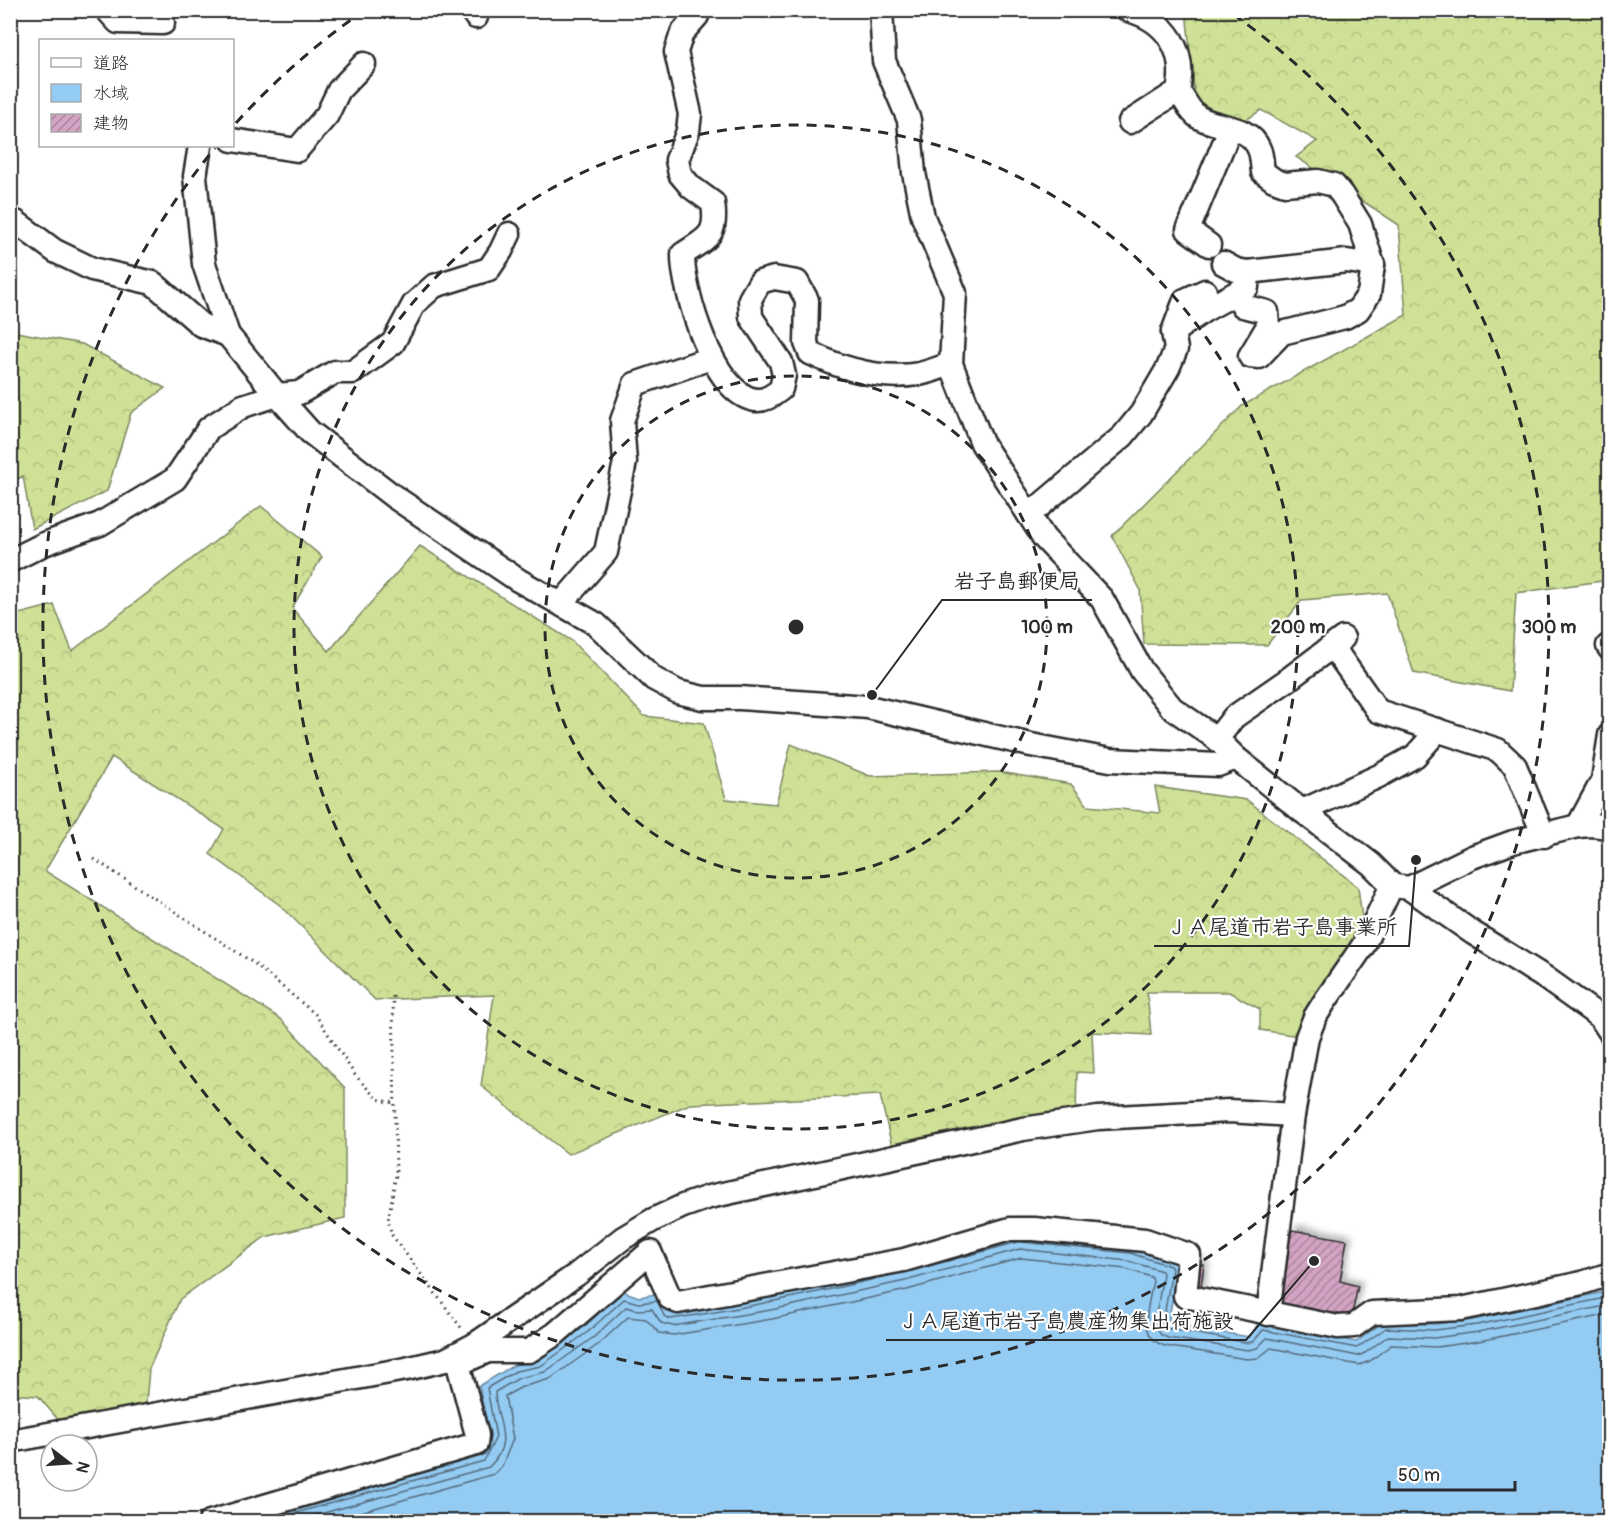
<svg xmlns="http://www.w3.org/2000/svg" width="1620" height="1532" font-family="Pangolin,'Klee One',sans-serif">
<defs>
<pattern id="forest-crowns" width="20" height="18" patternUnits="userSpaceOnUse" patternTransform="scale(1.5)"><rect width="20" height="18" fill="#cee196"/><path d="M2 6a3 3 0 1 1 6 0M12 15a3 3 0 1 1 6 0" fill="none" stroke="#b1c181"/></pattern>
<pattern id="building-hatch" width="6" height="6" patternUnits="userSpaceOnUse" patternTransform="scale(1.5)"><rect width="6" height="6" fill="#d2a3c2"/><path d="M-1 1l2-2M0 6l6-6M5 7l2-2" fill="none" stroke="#ab859e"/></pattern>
<filter id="shadow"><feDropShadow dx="4.5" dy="-4.5" stdDeviation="3" flood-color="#0004"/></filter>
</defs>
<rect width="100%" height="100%" fill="#fff"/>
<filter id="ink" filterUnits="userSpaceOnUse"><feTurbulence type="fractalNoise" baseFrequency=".0167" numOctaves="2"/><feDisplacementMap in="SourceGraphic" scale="12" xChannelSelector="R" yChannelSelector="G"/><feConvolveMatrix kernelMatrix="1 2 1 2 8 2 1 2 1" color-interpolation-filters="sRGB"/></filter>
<g filter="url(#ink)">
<g fill="url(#forest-crowns)" stroke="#7c8660" stroke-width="1.5">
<path d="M1186,11H1609V580L1516,593L1510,691L1414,673L1387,593L1302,600L1267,645L1144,644L1140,589L1112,536L1242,406L1406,315L1399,225L1296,157L1317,141L1261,110L1238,125L1195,99Z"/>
<path d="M11,331L82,344L165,388L131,413L107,491L32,529L23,476L11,483Z"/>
<path d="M261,506L322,557L292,608L329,651L420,546L572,641L644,716L704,723L726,799L776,804L791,744L870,776L999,772L1071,784L1088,806L1160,813L1155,787L1247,800L1358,887L1364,934L1305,1037L1260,1030V1009L1229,992H1147L1151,1035L1092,1032L1094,1073L1077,1072L1076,1115L893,1151L880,1095L690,1104L568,1154L481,1086L494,995L375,1000L281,906L210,854L224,829L112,757L45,871L281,1019L345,1088V1218L265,1237L180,1299L149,1369L146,1403L60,1422L38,1396L11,1394V616L54,605L72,651Z"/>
</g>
<path fill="#94cbf3" stroke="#6a8ba3" stroke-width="1.5" d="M1019,1235L1131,1247L1179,1262L1168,1324L1250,1337L1258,1323L1356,1342L1383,1322L1435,1324L1476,1319L1609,1291V1521L240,1522L482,1456L490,1437L479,1386L514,1365L538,1361L585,1326L623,1291L639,1297L661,1293L670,1313L768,1297L902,1268Z"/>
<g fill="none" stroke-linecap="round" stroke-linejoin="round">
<g stroke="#556b7b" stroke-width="1.5">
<path d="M1022,1242L1130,1253L1170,1266L1172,1269L1163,1323L1165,1328L1248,1343L1254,1341L1263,1330L1357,1348L1386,1328L1434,1330L1477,1325L1610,1297"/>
<path d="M659,1304L664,1316L670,1319C788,1302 903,1274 1018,1242"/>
<path d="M263,1522L484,1461L496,1437L487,1388L516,1371L541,1366L589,1331L624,1299L638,1303L658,1301"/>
<path d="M291,1522L489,1467C516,1441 495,1420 495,1392L519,1378L545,1372L594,1337L626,1307L638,1310L652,1309L661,1323L673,1326L771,1310L905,1281L1020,1249L1128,1261L1162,1271L1163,1274L1155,1322L1160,1334L1168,1338L1248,1350L1257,1348L1267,1338L1358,1356L1365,1353L1388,1336L1434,1338L1478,1332L1610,1305"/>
<path d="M326,1522L494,1474L502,1466L513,1439L505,1396L522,1387L550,1379L599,1344L628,1317L646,1319L659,1333L674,1335L772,1319L907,1290L1021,1258L1126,1269L1151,1277L1153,1280C1150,1303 1135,1337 1165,1346L1247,1359L1258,1358L1271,1348L1359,1365L1370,1361L1391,1345L1437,1347L1479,1341L1610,1314"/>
</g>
</g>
<g fill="url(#building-hatch)" stroke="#2b2b2b" stroke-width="1.5" filter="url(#shadow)">
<path d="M1292,1230L1347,1240L1340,1281L1358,1286L1351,1319L1275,1307Z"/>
<path d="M1193,1263L1204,1265L1200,1295L1188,1293Z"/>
</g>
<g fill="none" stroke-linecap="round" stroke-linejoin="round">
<defs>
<g id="minor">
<path d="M107,10L118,22L163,23"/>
<path d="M471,10L476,17"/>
<path d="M697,10V16L682,33L676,52L690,114L688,131L677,160L680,174L691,187L713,203C718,236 707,238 683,254C682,289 714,396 756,400C765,401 775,394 781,389L784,375L781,362L751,317L750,299L760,282L774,278L797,282L807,300L806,343L810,353C844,370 880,380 919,374C930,372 941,367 951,364"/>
<path d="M881,10L884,61L909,120L914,173L923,217L955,293L951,364L982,443L1044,538L1102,599L1142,671L1172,708L1217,739L1236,758L1302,811L1371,864L1392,885L1363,946L1325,1001L1315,1017L1307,1037L1293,1115L1268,1314"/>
<path d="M1128,10C1167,20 1187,52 1178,91L1130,122"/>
<path d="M1178,91C1184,98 1190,112 1198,117C1218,129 1249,124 1259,149C1262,155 1262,165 1263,172L1274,180L1285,184L1318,181L1334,185L1342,195L1360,224L1373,265L1369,294L1358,310L1345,317L1282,333L1259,357L1250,356L1268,326L1267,312L1243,306L1236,294"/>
<path d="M232,140L297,150L327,115L339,90L364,64"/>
<path d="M200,146L195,176L204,264L228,335L277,395L310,432L393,496L518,580L596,624L654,679L678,692L703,698H740L868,707L1031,745L1110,760L1218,765L1236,758"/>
<path d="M10,220L16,222L55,251L92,269L153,283L201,325L228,335"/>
<path d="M1209,245L1188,230L1230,129"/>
<path d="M1223,263L1236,270L1248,272"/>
<path d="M1173,332L1185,300L1205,291"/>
<path d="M1029,515L1123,436L1141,414L1168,368L1176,349L1173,332L1205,310L1247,287L1248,272L1347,261L1373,265"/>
<path d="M10,561L44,544L100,524L175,479L209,428L243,406L277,395L299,393L335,372H353L393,343L414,304L434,286L489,269L501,251L509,234"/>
<path d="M564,606L567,597L606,552L625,462L622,421L635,384L711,358"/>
<path d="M1332,646L1378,711L1498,750L1515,766L1544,836"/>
<path d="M1608,646L1610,649"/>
<path d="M1217,739L1234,717L1286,681L1343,638"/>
<path d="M1302,811L1379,776L1415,756L1438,730"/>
<path d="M1578,826L1603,780L1610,735"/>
<path d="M1395,886L1409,888L1472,857L1513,842L1578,826L1592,825L1610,827"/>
<path d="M1409,888L1473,933L1544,977L1600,1017L1610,1032"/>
<path d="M10,1441L406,1369L445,1360L474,1345L576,1275L623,1238L653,1220L683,1206L709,1197L1023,1129L1098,1118L1229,1111L1293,1115"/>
<path d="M210,1522L476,1444L477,1435L458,1364L488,1351H529L555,1334L650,1252L670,1298L678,1302L904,1260L1010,1229H1034L1145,1240L1189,1255L1185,1296L1338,1327L1354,1326L1372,1313L1461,1309L1582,1283L1610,1274"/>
</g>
</defs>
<use href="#minor" stroke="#2b2b2b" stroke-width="27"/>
<g stroke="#2b2b2b" stroke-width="3" stroke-dasharray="1.5 4.5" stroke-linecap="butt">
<path d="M94,859L255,964L315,1014L355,1075L377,1099L394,1103"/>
<path d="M393,996L396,1174L388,1221L392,1235L462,1329"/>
</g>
<use href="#minor" stroke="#fff" stroke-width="22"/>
</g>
</g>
<g fill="none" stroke="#2b2b2b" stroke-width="3" stroke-dasharray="10 8">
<circle cx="796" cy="627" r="251"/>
<circle cx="796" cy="627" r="502"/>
<path d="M236 123A753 753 0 0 1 359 14M1233 14A753 753 0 1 1 215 148"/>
</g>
<circle cx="796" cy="627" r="9" fill="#2b2b2b" stroke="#fff" stroke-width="3"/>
<g font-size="18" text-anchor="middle" font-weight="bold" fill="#2b2b2b" stroke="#fff" stroke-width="4.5" stroke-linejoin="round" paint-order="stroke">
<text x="1047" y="633">100 m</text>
<text x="1298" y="633">200 m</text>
<text x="1549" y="633">300 m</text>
</g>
<path fill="none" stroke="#2b2b2b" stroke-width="2" d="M872 695L942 600H1092M1416 860L1409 946H1154M1314 1261L1246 1340H886"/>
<g fill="#2b2b2b" stroke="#fff" stroke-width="2">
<circle cx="872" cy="695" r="6"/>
<circle cx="1416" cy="860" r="6"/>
<circle cx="1314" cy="1261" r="6"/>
</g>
<g font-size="21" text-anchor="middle" font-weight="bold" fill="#2b2b2b" stroke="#fff" stroke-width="4.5" stroke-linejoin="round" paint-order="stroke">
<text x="1017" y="588">岩子島郵便局</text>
<text x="1282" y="934">ＪＡ尾道市岩子島事業所</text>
<text x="1066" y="1328">ＪＡ尾道市岩子島農産物集出荷施設</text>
</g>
<rect width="1620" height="1532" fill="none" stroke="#fff" stroke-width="36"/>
<rect x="18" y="18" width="1584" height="1496" fill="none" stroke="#2b2b2b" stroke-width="2" filter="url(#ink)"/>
<rect x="39" y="39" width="195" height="108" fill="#ffffff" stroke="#aaaaaa" stroke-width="1.5"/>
<rect x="51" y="58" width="30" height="9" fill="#ffffff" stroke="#aaaaaa" stroke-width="1.5"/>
<text x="93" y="69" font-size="18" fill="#2b2b2b">道路</text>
<rect x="51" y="84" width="30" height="18" fill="#94cbf3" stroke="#aaaaaa" stroke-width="1.5"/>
<text x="93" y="99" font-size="18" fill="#2b2b2b">水域</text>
<rect x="51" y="114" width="30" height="18" fill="url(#building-hatch)" stroke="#aaaaaa" stroke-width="1.5"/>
<text x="93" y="129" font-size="18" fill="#2b2b2b">建物</text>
<g transform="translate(69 1463) rotate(107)"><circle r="28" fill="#ffffff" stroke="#aaaaaa" stroke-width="1.5"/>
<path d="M0-4.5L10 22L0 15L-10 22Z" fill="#2b2b2b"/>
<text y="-9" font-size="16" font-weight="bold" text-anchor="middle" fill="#2b2b2b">N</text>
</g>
<path d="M1389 1481v9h126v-9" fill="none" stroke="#2b2b2b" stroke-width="3"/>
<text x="1398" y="1481" font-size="18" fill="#2b2b2b" stroke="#ffffff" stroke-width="4.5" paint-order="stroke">50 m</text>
</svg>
